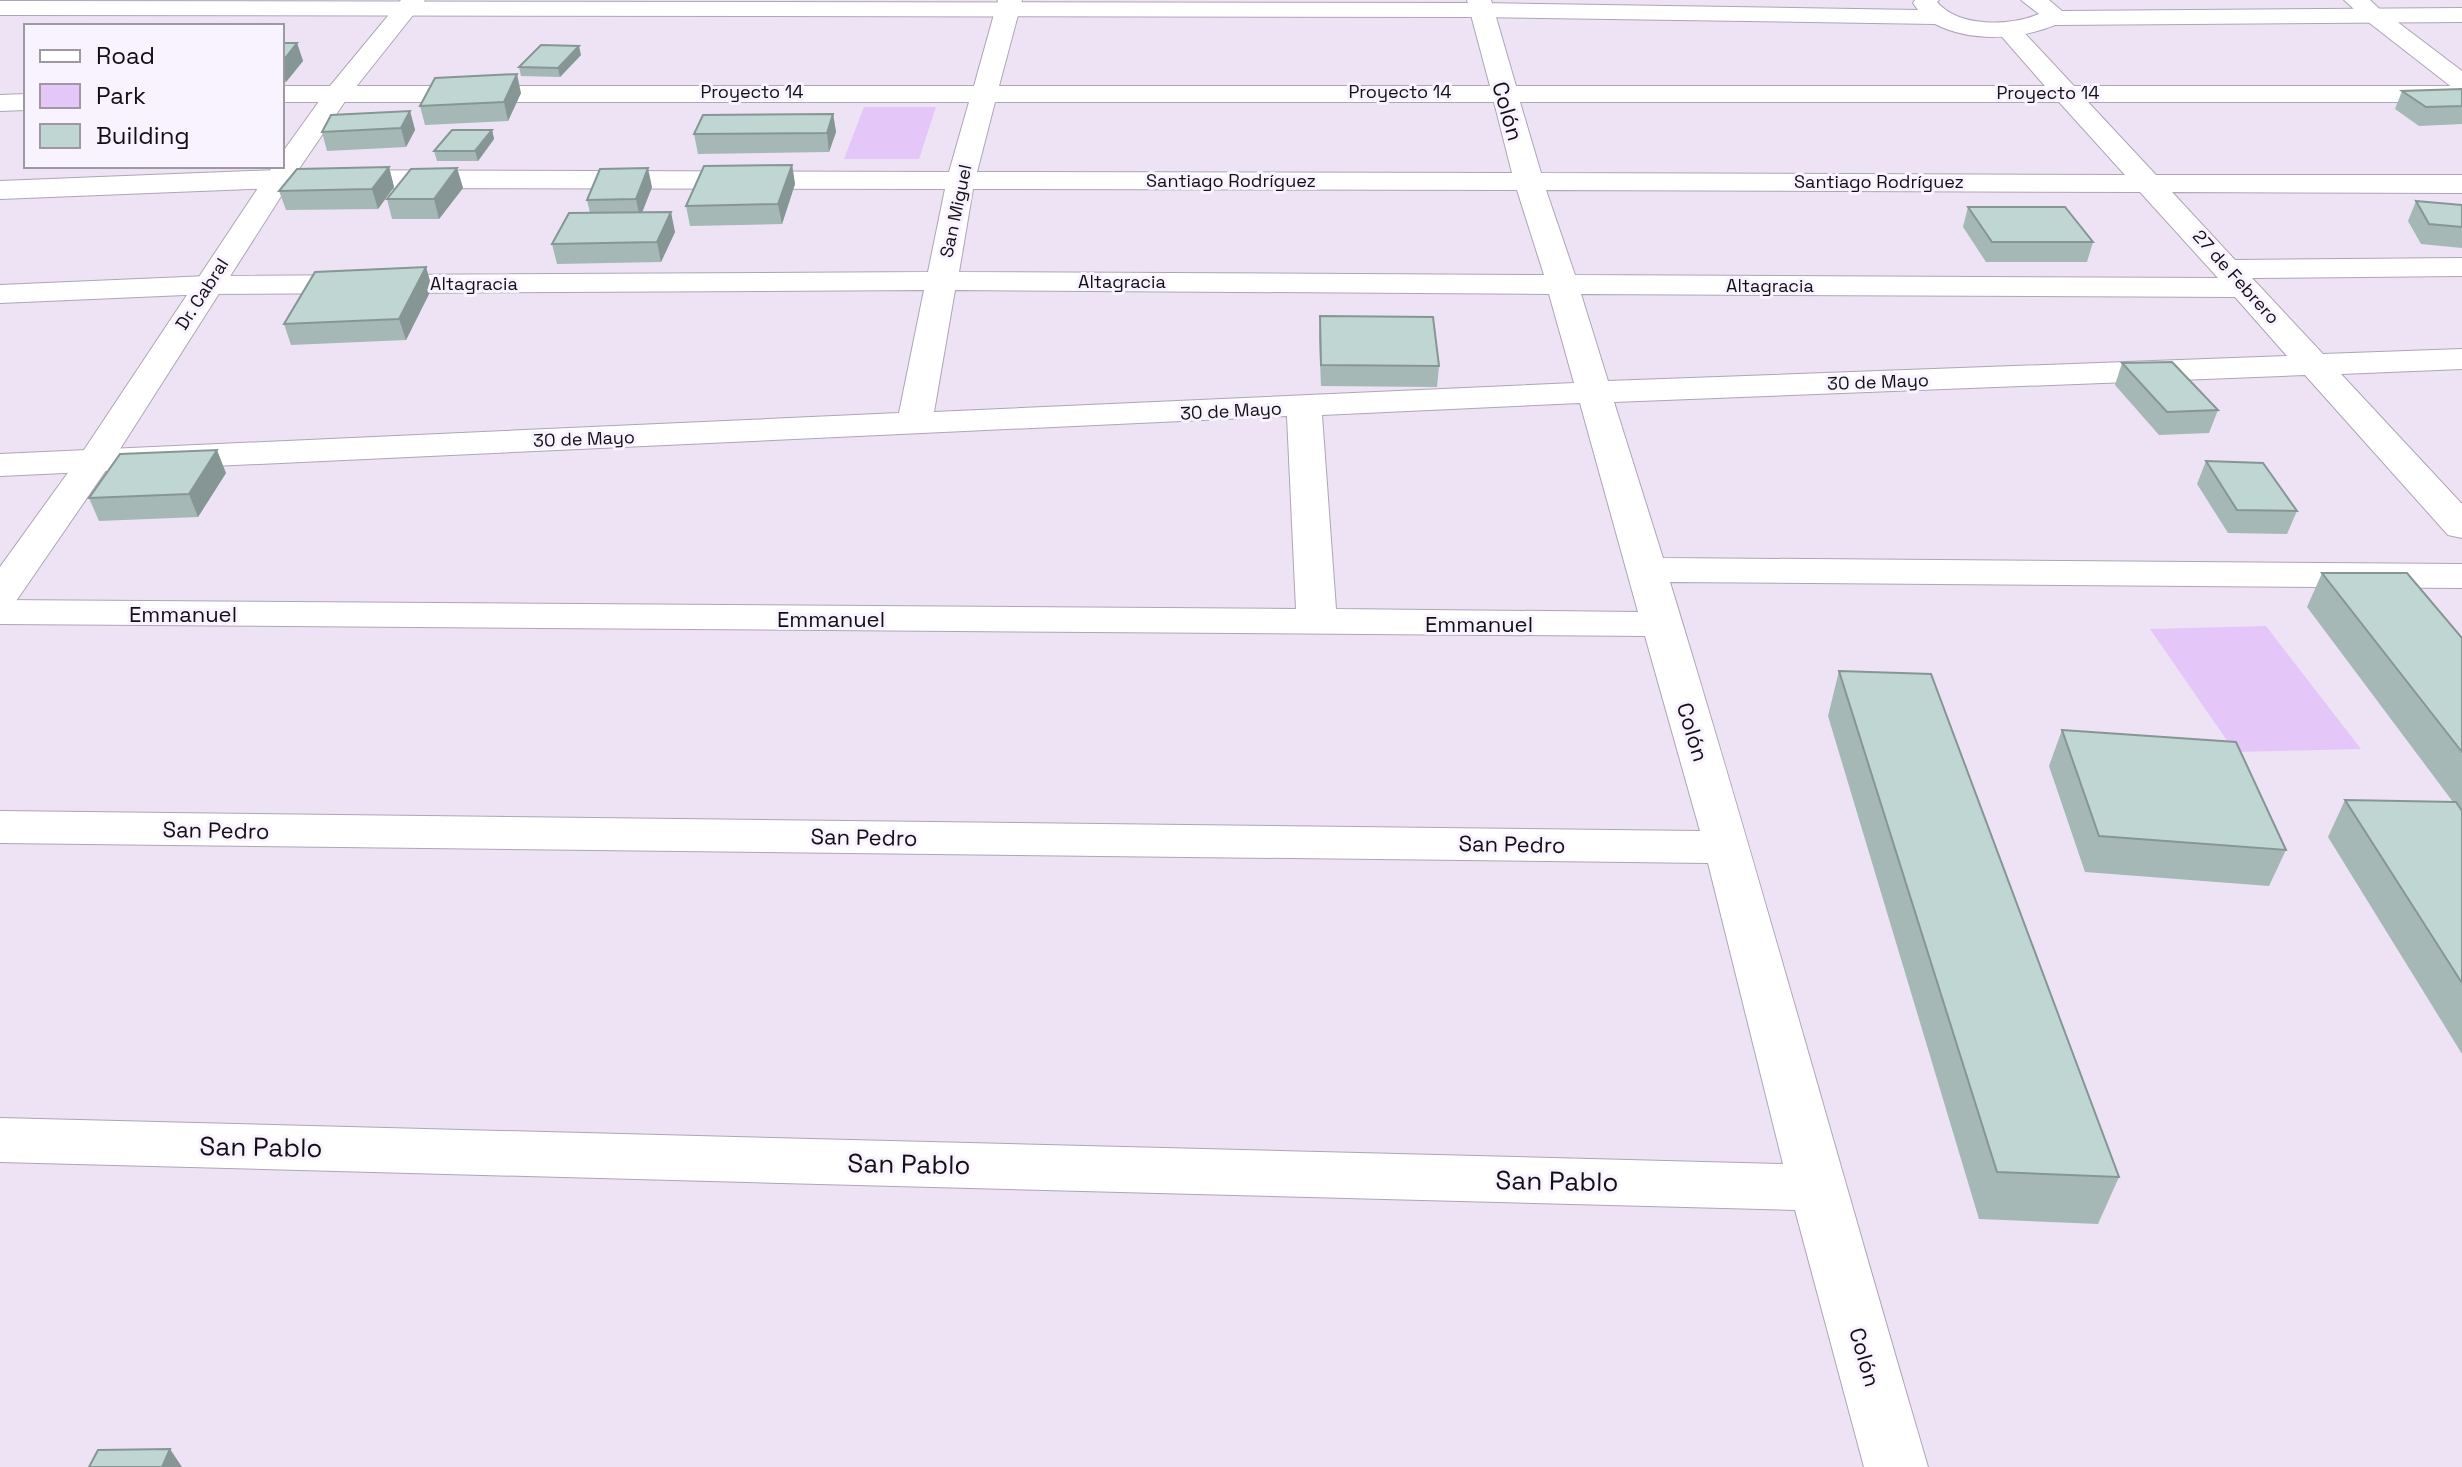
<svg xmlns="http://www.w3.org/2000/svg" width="2462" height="1467" font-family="'Space Grotesk',sans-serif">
<rect width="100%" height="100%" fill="#ede3f4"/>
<g fill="#e4c6f9">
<path d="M864,107H936L919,159H844Z"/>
<path d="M2266,626L2361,749L2235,752L2150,629Z"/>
</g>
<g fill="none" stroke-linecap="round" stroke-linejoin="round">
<defs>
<g id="minor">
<path d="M998,0H1022L999,86H1490L1467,0H1491L1516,86H2045L1996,30L1999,25H2017L2074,86H2462V102H2088L2156,175H2462V193L2172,192L2235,260L2462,258V276L2252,278L2323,354L2462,349V369L2341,374L2462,504V538L2448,535L2305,375L1614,402L1663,558L2462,564V588L1670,582C1760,876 1841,1172 1928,1467H1864L1795,1210L0,1162V1118L1783,1164L1708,863L0,843V811L1700,831L1645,636L0,624V600L1296,609L1287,416L0,476V454L899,413L924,290L208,294L0,303V285L208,276L928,272L945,189L278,188L0,199V181L278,170L949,172L969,102H282V86H974ZM995,102H1494L1512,173L977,172ZM1520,102H2059L2125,175L1541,173ZM973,189L1517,190L1544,275L959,272ZM1546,190L2140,192L2218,278L1575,275ZM955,290L1549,294L1574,383L934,412ZM1581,294L2235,297L2287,356L1608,381ZM1580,403L1638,612L1336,609L1322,415Z"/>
<path d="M2344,0H2370L2387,16L2383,21H2367Z"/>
<path d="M26,94V110L0,111V95Z"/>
</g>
<g id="tertiary">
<path d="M401,0H425L348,97L292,179L113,460L14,604L0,607V567L80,456L268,173L273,166H282V153L330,86Z"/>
<path d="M2375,9L2383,11L2462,71V91L2453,88L2367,21L2363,16L2367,11Z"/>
</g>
<path id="primary" d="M1915,0H1939L1937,2C1959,28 2010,26 2039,14L2021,0H2049L2062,11L2462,8V22L2055,25C2019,40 1970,42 1935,24L1480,17L0,15V1L1480,3L1918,10L1913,3Z"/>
</defs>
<use href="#minor" stroke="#aea5b5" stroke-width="2"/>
<use href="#tertiary" stroke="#aea5b5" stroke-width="2"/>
<use href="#primary" stroke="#aea5b5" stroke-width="2"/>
<use href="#minor" fill="#fff" fill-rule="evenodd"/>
<use href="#tertiary" fill="#fff" fill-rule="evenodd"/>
<use href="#primary" fill="#fff" fill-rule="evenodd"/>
</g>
<g fill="#a5b8b5">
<path d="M282,43H297L303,61L286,82L282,83Z"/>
<path d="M581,55L560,77L521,76L519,67Z"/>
<path d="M2462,89V124L2419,126L2395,109L2402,91Z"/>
<path d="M521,93L508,121L425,125L420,106Z"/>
<path d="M410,111L415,130L406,147L327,151L322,132Z"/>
<path d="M833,114L836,132L829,152L698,154L694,134Z"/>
<path d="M492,130L494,139L478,161H437L434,151Z"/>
<path d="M792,165L795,184L782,224L690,226L686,206Z"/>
<path d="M389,167L394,187L378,209L286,210L279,191Z"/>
<path d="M457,168L463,188L439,219H392L387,199Z"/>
<path d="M652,187L642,212L675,232L661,262L557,264L552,244L590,213L587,200Z"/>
<path d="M2416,201L2462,205V248L2421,244L2408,221Z"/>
<path d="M1968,207L2093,242L2087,262H1986L1963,227Z"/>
<path d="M426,267L432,288L406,340L291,345L284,324Z"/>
<path d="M1320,316L1439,366L1437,387L1321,386L1319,338Z"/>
<path d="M2122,363L2218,410L2209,433L2159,435L2115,385Z"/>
<path d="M2206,461L2297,511L2287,534L2228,533L2197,484Z"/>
<path d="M226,473L198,517L99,521L89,498Z"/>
<path d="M2322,573L2462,638V1054L2328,837L2345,800L2453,802L2307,607Z"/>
<path d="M1839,671L2119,1177L2098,1224L1979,1219L1828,716Z"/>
<path d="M2062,730L2286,850L2269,886L2085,872L2049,766Z"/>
</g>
<g fill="#869694">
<path d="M297,43L303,61L286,82L282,70V62Z"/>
<path d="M579,46L581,55L560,77L558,68Z"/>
<path d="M517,74L521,93L508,121L504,102Z"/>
<path d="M410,111L415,130L406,147L401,128Z"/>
<path d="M833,114L836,132L829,152L827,133Z"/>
<path d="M492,130L494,139L478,161L475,151Z"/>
<path d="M792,165L795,184L782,224L778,204Z"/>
<path d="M389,167L394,187L378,209L372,189Z"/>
<path d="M457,168L463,188L439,219L434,199Z"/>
<path d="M648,168L652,187L640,218L636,199Z"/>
<path d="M671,212L675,232L661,262L657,242Z"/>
<path d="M426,267L432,288L406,340L399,319Z"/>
<path d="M217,450L226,473L198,517L189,494Z"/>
<path d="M170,1449L182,1467H162Z"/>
</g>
<g fill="#c0d6d3" stroke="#869694" stroke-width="2">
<path d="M282,43H297L282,62Z"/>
<path d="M541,45L579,46L558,68L519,67Z"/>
<path d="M517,74L504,102L420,106L435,78Z"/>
<path d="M2462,89V106L2426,107L2402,91Z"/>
<path d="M410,111L401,128L322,132L331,115Z"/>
<path d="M833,114L827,133L694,134L703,115Z"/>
<path d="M452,130H492L475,151H434Z"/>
<path d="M792,165L778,204L686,206L704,166Z"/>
<path d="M389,167L372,189L279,191L297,169Z"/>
<path d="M457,168L434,199H387L411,169Z"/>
<path d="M648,168L636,199L587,200L600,169Z"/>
<path d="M2416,201L2462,205V227L2429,224Z"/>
<path d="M1968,207H2065L2093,242H1992Z"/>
<path d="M671,212L657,242L552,244L569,213Z"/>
<path d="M426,267L399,319L284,324L315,272Z"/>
<path d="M1320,316L1433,317L1439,366L1321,365Z"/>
<path d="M2172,362L2218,410L2167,412L2122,363Z"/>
<path d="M217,450L189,494L89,498L120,454Z"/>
<path d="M2206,461L2263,463L2297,511L2237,510Z"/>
<path d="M2322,573H2407L2462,638V752Z"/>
<path d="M1839,671L1931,674L2119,1177L1997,1172Z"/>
<path d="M2062,730L2236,742L2286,850L2099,836Z"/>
<path d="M2345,800L2456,802L2462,811V983Z"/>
<path d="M170,1449L162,1467H89L98,1450Z"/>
</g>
<g text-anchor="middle" stroke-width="6" stroke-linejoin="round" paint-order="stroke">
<g font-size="18" fill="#131015" stroke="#f9f2ff">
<text x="752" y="98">Proyecto 14</text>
<text x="1400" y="98">Proyecto 14</text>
<text x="2048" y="99">Proyecto 14</text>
<text x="1231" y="187">Santiago Rodríguez</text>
<text x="1879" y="188">Santiago Rodríguez</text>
<text transform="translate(956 211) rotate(-78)" y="6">San Miguel</text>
<text transform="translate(2236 277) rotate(48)" y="6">27 de Febrero</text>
<text x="1122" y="288">Altagracia</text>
<text x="474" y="290">Altagracia</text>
<text x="1770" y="292">Altagracia</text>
<text transform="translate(202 294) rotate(-57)" y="6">Dr. Cabral</text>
<text transform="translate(1878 382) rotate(-2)" y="6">30 de Mayo</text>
<text transform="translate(1231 411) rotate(-3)" y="6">30 de Mayo</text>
<text transform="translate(584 439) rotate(-2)" y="6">30 de Mayo</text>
</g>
<g font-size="22" fill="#131015" stroke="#f9f2ff">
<text transform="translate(1508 111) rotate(74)" y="8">Colón</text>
<text x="183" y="622">Emmanuel</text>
<text x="831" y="627">Emmanuel</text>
<text x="1479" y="632">Emmanuel</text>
<text transform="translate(1693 732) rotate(73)" y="8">Colón</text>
<text transform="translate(216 830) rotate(1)" y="8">San Pedro</text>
<text transform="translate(864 837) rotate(1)" y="8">San Pedro</text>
<text transform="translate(1512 844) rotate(1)" y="8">San Pedro</text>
<text transform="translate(1865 1357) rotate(74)" y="8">Colón</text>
</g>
<g font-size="26" fill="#131015" stroke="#f9f2ff">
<text transform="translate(261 1147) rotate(1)" y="9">San Pablo</text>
<text transform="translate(909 1164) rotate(1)" y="9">San Pablo</text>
<text transform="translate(1557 1181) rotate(1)" y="9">San Pablo</text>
</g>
</g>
<rect x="24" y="24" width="260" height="144" fill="#f9f2ff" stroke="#9d98a1" stroke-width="2"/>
<rect x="40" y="50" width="40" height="12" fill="#ffffff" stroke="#9d98a1" stroke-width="2"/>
<text x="96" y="64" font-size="24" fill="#131015">Road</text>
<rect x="40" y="84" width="40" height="24" fill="#e4c6f9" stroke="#9d98a1" stroke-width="2"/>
<text x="96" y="104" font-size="24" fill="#131015">Park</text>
<rect x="40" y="124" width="40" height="24" fill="#c0d6d3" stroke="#9d98a1" stroke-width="2"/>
<text x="96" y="144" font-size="24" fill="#131015">Building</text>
</svg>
